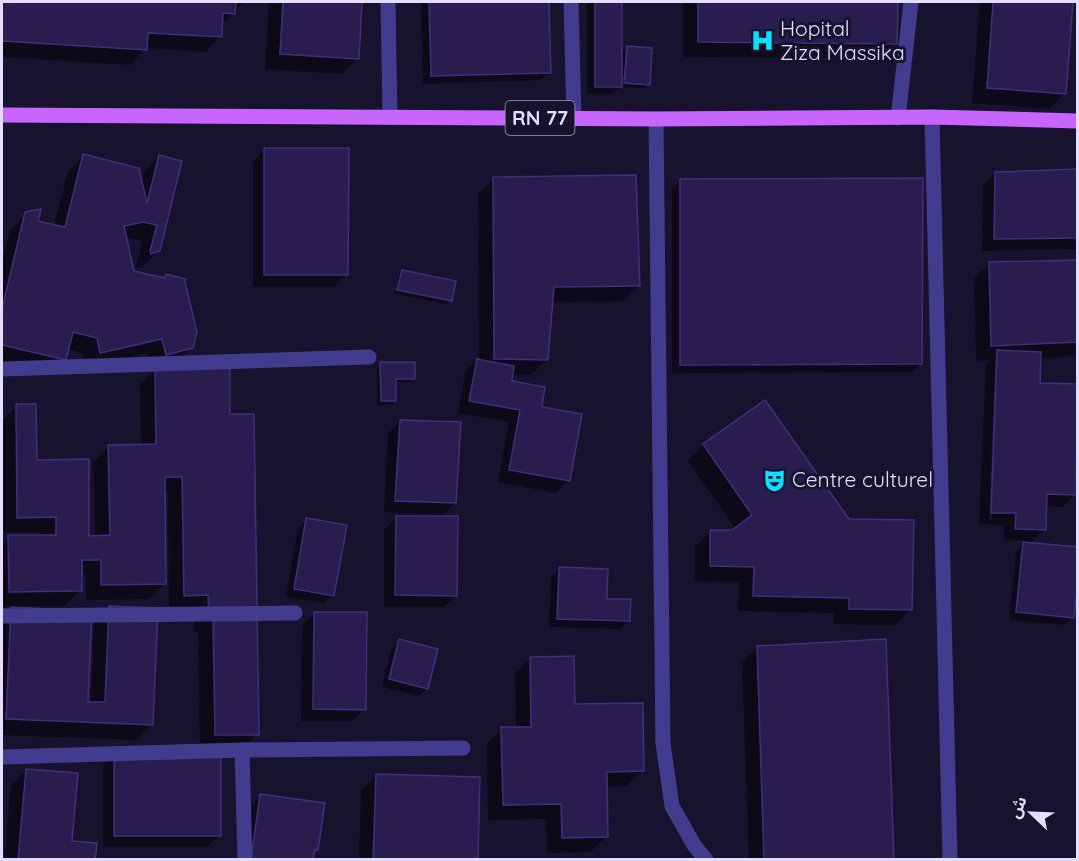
<svg xmlns="http://www.w3.org/2000/svg" width="1079" height="861" font-family="Quicksand,'Noto Sans Arabic',sans-serif">
<rect width="100%" height="100%" fill="#17122e"/>
<g fill="#0007" fill-rule="evenodd">
<path d="M2,2H243L221,26L220,36L205,52L146,48L130,65L2,57Z"/>
<path d="M269,2H361L357,58L342,74L265,69Z"/>
<path d="M421,2H548L549,72L541,80L423,84Z"/>
<path d="M587,2H621L620,55L627,48L648,84L644,88L620,87L612,94H587Z"/>
<path d="M683,2H896L895,43L880,58L683,57Z"/>
<path d="M980,2H1072L1065,93L1049,109L972,103Z"/>
<path d="M265,149L347,274L334,287H253V162Z"/>
<path d="M83,156L141,183L144,172L159,156V250L143,266L136,268L142,241L125,237L133,272L163,279L167,276L191,347L176,363L150,369L147,353L85,368L82,353L67,349L65,359L49,375L2,363V264L10,230L26,214L36,222L54,226L68,172Z"/>
<path d="M1078,171V249L982,251L983,186L995,173Z"/>
<path d="M494,179L639,285L623,301L551,302L547,359L531,375H511L510,382L540,408L568,480L556,493L498,482L509,422L458,413L465,372L477,360H479L478,194Z"/>
<path d="M681,180L921,364L912,372L672,373V189Z"/>
<path d="M1078,262V356L1040,358L1038,384L1078,386V441L1075,494L1063,507L1045,506L1044,529L1030,544L1072,617L1064,625L1009,620L1016,552L1026,541L1004,540V525L979,524L986,364L990,360L976,361L974,279L990,263ZM995,362H998L992,520H989Z"/>
<path d="M402,272L450,300L446,304L395,294L399,276Z"/>
<path d="M381,364L414,378L410,382H395V401L391,405H377V368Z"/>
<path d="M156,369L229,416L257,734L242,750H219V835L207,847H103V765L115,752H200L198,632H194L193,610L169,611L168,491L164,492L165,583L149,599L86,600V574L81,575V590L65,606L2,607V544L9,537H41V532H3L2,421L17,406L35,461L88,537H95L93,462L109,446L141,445L140,385Z"/>
<path d="M400,421L455,503L443,515L384,512L388,434Z"/>
<path d="M704,445L911,609L895,625L834,624V613L738,611L739,582L695,581V547L711,531H732L736,529L688,461Z"/>
<path d="M396,518L456,595L444,607H384V530Z"/>
<path d="M307,520L333,595L324,603L286,597L298,528Z"/>
<path d="M559,569L605,600L629,621L620,629L549,627L551,577Z"/>
<path d="M110,607L152,724L136,740L2,735V619L90,612L86,703H91L94,623Z"/>
<path d="M314,614L364,709L352,721H301L302,626Z"/>
<path d="M400,641L427,688L419,696L382,687L391,649Z"/>
<path d="M757,647L892,860H749L742,663Z"/>
<path d="M531,658L573,706L642,771L627,786L605,787L606,837L590,852L547,853L546,819L488,820L487,744L502,729H516L515,674Z"/>
<path d="M26,771L70,842L94,860H4L11,786Z"/>
<path d="M376,776L477,860H359L361,791Z"/>
<path d="M261,795L317,850L312,854L241,860L249,808Z"/>
</g>
<g fill="#291d4f" stroke="#402f7b" stroke-width="1.5">
<path d="M2,2H236L235,14L223,13L222,37L148,33L147,50L2,41Z"/>
<path d="M283,2H362L359,59L280,54Z"/>
<path d="M429,2H549L551,73L431,76Z"/>
<rect x="595" y="2" width="27" height="85"/>
<path d="M698,2H898L897,44L698,42Z"/>
<path d="M993,2H1073L1066,94L987,88Z"/>
<path d="M627,46L652,48L650,85L624,83Z"/>
<path d="M264,148H349L348,275H264Z"/>
<path d="M83,154L139,168L147,203L159,155L182,161L160,251L151,254L150,251L157,225L143,222L124,226L134,271L165,278L166,274L186,279L185,282L197,332L193,348L166,355L162,339L100,353L97,338L73,332L66,360L2,345V309L25,212L41,209L38,221L65,227Z"/>
<path d="M1078,169V238L994,239L995,172Z"/>
<path d="M636,175L640,286L554,287L548,360L494,359L493,177Z"/>
<path d="M923,178L922,364L680,365V179Z"/>
<path d="M1078,260V342L991,346L989,262Z"/>
<path d="M402,270L456,281L452,301L397,290Z"/>
<path d="M997,350L1041,352L1040,383L1078,384L1076,495L1047,494L1046,530L1015,529L1016,513H991Z"/>
<path d="M477,359L514,366L512,381L545,387L542,407L582,414L570,481L509,470L520,410L469,401Z"/>
<path d="M380,362H415V379H396V401H381Z"/>
<path d="M230,367V414H254L259,735H215L213,617L209,618L208,595L184,596L182,477H165L166,584L101,585V560H82V591L9,592L8,535H56V517L17,518L16,404H36L37,460L89,459V536L110,535L108,445L156,444L155,368Z"/>
<path d="M765,400L849,519L914,520L912,610L849,609V598L753,596L754,567L710,566V530H732L752,515L703,444Z"/>
<path d="M400,420L461,422L456,503L395,501Z"/>
<path d="M396,516H458L457,596L395,595Z"/>
<path d="M306,518L347,525L334,596L294,589Z"/>
<path d="M1023,542L1078,547V581L1074,618L1016,612Z"/>
<path d="M559,567L608,569L607,599H631L630,621L557,619Z"/>
<path d="M109,606L158,608L153,725L6,719L11,607L92,611L88,702H105Z"/>
<path d="M314,612H367L366,710L313,709Z"/>
<path d="M399,639L438,649L428,689L389,679Z"/>
<path d="M886,639L894,860H764L757,646Z"/>
<path d="M574,656L575,704L643,703L644,771L607,772L608,837L562,838L561,804L503,805L501,727H531L530,657Z"/>
<rect x="114" y="751" width="107" height="85"/>
<path d="M26,769L78,773L72,841L97,843L95,860H18Z"/>
<path d="M376,774L480,777L478,860H373Z"/>
<path d="M260,794L325,803L318,850H315L313,860H251Z"/>
</g>
<g fill="none" stroke-linecap="round" stroke-linejoin="round">
<g stroke="#413c8d" stroke-width="15">
<path d="M388,2L390,117"/>
<path d="M571,2L574,118"/>
<path d="M932,117L950,860"/>
<path d="M898,118L911,2"/>
<path d="M656,119L663,743L672,806L694,845L706,860"/>
<path d="M2,369L369,357"/>
<path d="M2,616L295,613"/>
<path d="M242,750L245,860"/>
<path d="M2,757L242,750L463,748"/>
</g>
<path stroke="#c965ff" stroke-width="15" d="M2,115L656,119L932,117L1078,121"/>
</g>
<defs>
<symbol id="hospital-bare" viewBox="-9 -9 18 18"><path d="M-5-5h3v3.5h4V-5h3V5h-3V1.5h-4V5h-3Z" fill="#0ae0ff" stroke="#17122e" stroke-width="2.5" paint-order="stroke"/></symbol>
<symbol id="theatre-bare" viewBox="-9 -9 18 18"><path d="M-5-5.5Q0-4 5-5.5V0Q5 5 0 6Q-5 5-5 0ZM-3.3-2.5H-1v1.5H-3.3ZM1-2.5H3.3v1.5H1ZM-2.8 1Q0 5.5 2.8 1Z" fill="#0ae0ff" stroke="#17122e" stroke-width="2.5" paint-order="stroke"/></symbol>
</defs>
<g fill-rule="evenodd">
<use href="#hospital-bare" x="746" y="24" width="33" height="33"/>
<use href="#theatre-bare" x="758" y="464" width="33" height="33"/>
</g>
<g text-anchor="middle" stroke-width="6" stroke-linejoin="round" paint-order="stroke">
<rect fill="#17122e" stroke="#a6a1c0" stroke-width="1.5" x="505.5" y="101" width="69" height="34" rx="4.5"/>
<g font-size="20" font-weight="bold" fill="#e3deff">
<text x="540" y="125">RN 77</text>
</g>
<g font-size="21" fill="#e3deff" stroke="#17122e" text-anchor="start">
<text x="780" y="36">Hopital<tspan x="780" dy="24">Ziza Massika</tspan></text>
<text x="792" y="487">Centre culturel</text>
</g>
</g>
<rect width="1079" height="861" fill="none" stroke="#e3deff" stroke-width="6"/>
<g transform="translate(1031 813) rotate(293)" stroke="#17122e" stroke-width="4.5" paint-order="stroke">
<path d="M0-4.5L10 22L0 15L-10 22Z" fill="#e3deff"/>
<text y="-9" font-size="16" font-weight="bold" text-anchor="middle" fill="#e3deff">ش</text>
</g>
</svg>
